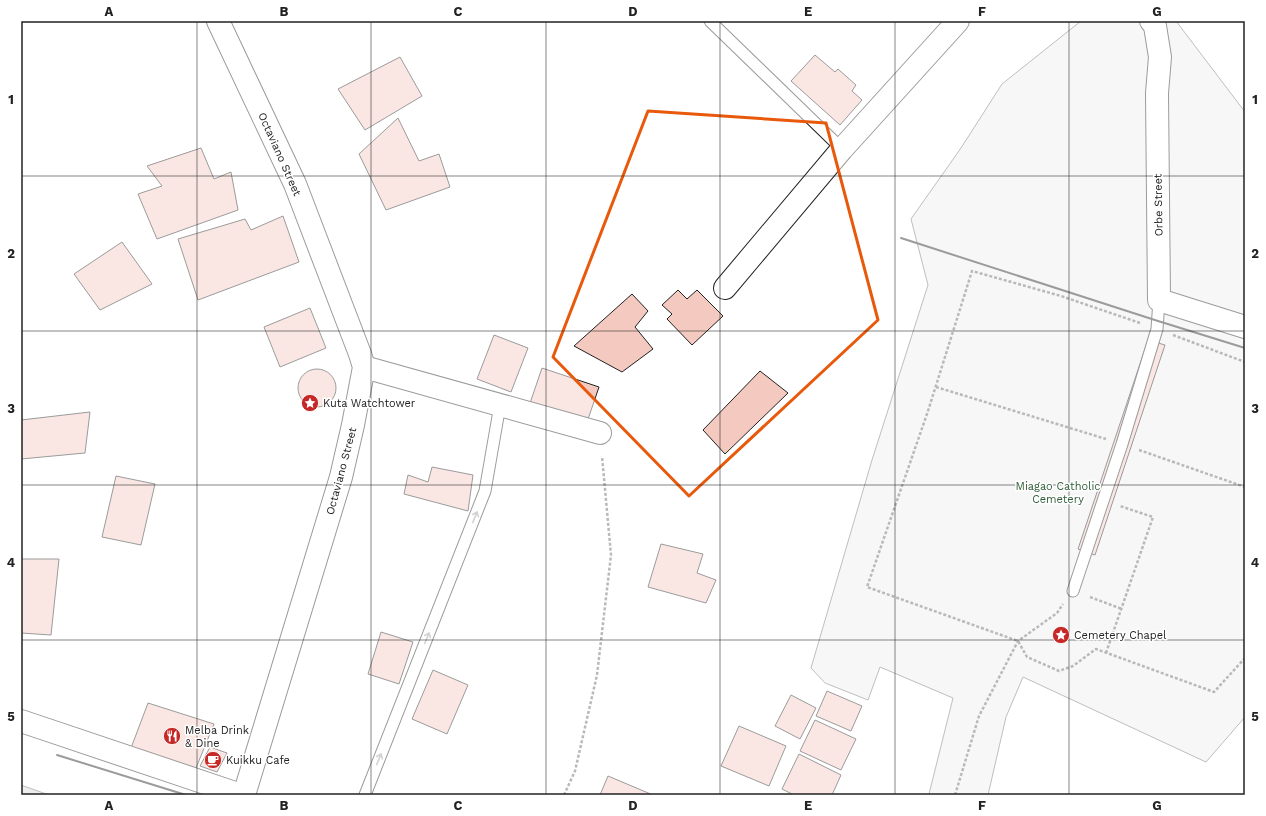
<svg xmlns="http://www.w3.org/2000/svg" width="1266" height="816" font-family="'Work Sans',sans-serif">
<rect width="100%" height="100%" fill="#fff"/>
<path fill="#eee" stroke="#6f6f6f" d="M1081,21H1176L1245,112V717L1206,762L1023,677L1006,717L988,795H931L929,794L953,698L880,667L868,700L825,683L811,668L872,460L928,285L911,219L961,148L1002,84Z"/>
<path fill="#d9d9d9" stroke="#6f6f6f" d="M21,785L49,795H21Z"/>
<g fill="#f3c9c0" stroke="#222">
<path d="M815,55L835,72L838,69L856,85L852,91L862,100L840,125L791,81Z"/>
<path d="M400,57L422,96L365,130L338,89Z"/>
<path d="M398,118L419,161L439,154L450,187L386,210L359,154Z"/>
<path d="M201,148L214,179L231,172L238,210L157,239L138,194L162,186L147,166Z"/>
<path d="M283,216L299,262L198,300L178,239L245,219L251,230Z"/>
<path d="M122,242L152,284L100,310L74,274Z"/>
<path d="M678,290L687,299L697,290L723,316L692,345L667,319L672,314L662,305Z"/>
<path d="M632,294L648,311L635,327L653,349L622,372L574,346Z"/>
<path d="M310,308L326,348L280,367L264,327Z"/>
<path d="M494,335L528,348L511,392L477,379Z"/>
<path d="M1148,340L1165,345L1095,555L1078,549Z"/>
<path d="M542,368L599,387L586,425L529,406Z"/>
<circle cx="317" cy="388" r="19"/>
<path d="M760,371L788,393L725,454L703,430Z"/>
<path d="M90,412L85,453L21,459V420Z"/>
<path d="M432,467L473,475L468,511L404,494L408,475L428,482Z"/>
<path d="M116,476L155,484L141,545L102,537Z"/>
<path d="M661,544L703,554L697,573L716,580L706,603L648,587Z"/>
<path d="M21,559H59L51,635L21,633Z"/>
<path d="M381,632L413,642L399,684L368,674Z"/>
<path d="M433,670L468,685L447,734L412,719Z"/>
<path d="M827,691L862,706L851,731L816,716Z"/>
<path d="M791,695L816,708L800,739L775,726Z"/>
<path d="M148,703L214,724L196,768L131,748Z"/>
<path d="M815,720L856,739L841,770L800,751Z"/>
<path d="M739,726L786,746L769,786L721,766Z"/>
<path d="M210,747L227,753L217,772L200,766Z"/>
<path d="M799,754L841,775L832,795H794L782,789Z"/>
<path d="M608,776L653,795H600Z"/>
</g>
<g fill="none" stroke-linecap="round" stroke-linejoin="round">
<defs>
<g id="lane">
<path d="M710,21L842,149"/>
<path d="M1073,591L1122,444L1157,329L1159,300"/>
<path d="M365,795L485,491L500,405"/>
</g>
<g id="street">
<path d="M218,21L295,184L360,354L364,367L353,425L341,477L244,795"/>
<path d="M1151,21L1155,26L1160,57L1157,93L1159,300L1245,327"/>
<path d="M725,288L842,149L958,21"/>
<path d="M364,367L600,433"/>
<path d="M21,721L241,795"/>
</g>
</defs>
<use href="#lane" stroke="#222" stroke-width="13"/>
<use href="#street" stroke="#222" stroke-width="24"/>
<g stroke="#646464" stroke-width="2.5" stroke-dasharray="3 2" stroke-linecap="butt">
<path d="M1140,323L1061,296L972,271L928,411L867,587L1018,641L1027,657L1059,671L1073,666L1096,649L1214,692L1245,658"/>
<path d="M1173,335L1245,362"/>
<path d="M936,387L1106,439"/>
<path d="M1139,450L1245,487"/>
<path d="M1090,597L1122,609"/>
<path d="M1106,653L1153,517L1120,506"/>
<path d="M564,795L575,771L597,675L611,555L602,456"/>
<path d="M955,795L979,716L1018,641L1057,613L1063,604"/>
</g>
<use href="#lane" stroke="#fff" stroke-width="11"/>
<use href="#street" stroke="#fff" stroke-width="22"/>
<g stroke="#222" stroke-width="2">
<path d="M901,238L1158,321L1245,348"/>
<path d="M57,755L186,795"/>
</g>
</g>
<defs><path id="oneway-shaft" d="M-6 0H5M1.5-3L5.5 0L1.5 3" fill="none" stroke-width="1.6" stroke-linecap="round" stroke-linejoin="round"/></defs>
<g stroke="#9c9c9c">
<use href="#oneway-shaft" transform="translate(475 517) rotate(-68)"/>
<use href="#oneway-shaft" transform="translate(427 638) rotate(-68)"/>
<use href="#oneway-shaft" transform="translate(379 759) rotate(-68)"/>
</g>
<path d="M0 0H1266V816H0ZM648,111L826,123L878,320L689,496L553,357Z" fill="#fff" fill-opacity=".55" fill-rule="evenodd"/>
<path fill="none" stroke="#e8590c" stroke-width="3" stroke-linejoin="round" d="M648,111L826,123L878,320L689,496L553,357Z"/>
<path fill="none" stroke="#222" stroke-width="1" stroke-opacity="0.55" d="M197,21V795M371,21V795M546,21V795M720,21V795M895,21V795M1069,21V795M21,176H1245M21,331H1245M21,485H1245M21,640H1245"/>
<defs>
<symbol id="sight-disc" viewBox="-11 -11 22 22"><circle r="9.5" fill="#c62828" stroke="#fff"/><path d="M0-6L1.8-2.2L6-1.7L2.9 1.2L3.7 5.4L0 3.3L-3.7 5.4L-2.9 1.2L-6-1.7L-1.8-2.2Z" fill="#fff"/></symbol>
<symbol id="restaurant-disc" viewBox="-11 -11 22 22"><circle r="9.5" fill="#c62828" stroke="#fff"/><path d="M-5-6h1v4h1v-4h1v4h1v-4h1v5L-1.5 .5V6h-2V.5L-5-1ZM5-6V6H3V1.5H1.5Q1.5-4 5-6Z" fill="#fff"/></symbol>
<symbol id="cafe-disc" viewBox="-11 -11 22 22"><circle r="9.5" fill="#c62828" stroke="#fff"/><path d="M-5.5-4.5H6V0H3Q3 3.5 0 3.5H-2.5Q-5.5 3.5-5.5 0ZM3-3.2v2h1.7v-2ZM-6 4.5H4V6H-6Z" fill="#fff"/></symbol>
</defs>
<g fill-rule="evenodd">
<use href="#sight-disc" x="300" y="393" width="20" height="20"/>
<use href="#sight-disc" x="1051" y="625" width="20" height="20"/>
<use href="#restaurant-disc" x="162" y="726" width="20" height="20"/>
<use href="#cafe-disc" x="203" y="750" width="20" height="20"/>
</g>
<g text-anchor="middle" stroke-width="3" stroke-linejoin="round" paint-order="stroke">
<g font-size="11" fill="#222" stroke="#fff">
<text transform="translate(280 154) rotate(66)" y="4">Octaviano Street</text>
<text transform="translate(1158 205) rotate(-91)" y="4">Orbe Street</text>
<text transform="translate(341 471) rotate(-75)" y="4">Octaviano Street</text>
</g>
<g font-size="11" fill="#222" stroke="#fff" text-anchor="start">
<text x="323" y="407">Kuta Watchtower</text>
<text x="1074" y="639">Cemetery Chapel</text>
<text x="185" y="734">Melba Drink<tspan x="185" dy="13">&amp; Dine</tspan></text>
<text x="226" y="764">Kuikku Cafe</text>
</g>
<g font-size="11" fill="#2f5e38" stroke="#fff">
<text x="1058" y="490">Miagao Catholic<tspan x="1058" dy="13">Cemetery</tspan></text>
</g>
</g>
<rect width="1266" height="816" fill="none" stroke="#ffffff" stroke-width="44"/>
<rect x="22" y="22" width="1222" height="772" fill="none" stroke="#222" stroke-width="1.5"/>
<g font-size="13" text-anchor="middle" font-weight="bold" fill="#222">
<text x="109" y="16">A</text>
<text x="284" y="16">B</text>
<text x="458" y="16">C</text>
<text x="633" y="16">D</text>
<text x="808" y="16">E</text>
<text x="982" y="16">F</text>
<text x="1157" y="16">G</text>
<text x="11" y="104">1</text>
<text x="1255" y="104">1</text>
<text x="11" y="258">2</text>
<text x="1255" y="258">2</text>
<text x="11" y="413">3</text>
<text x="1255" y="413">3</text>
<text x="11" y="567">4</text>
<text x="1255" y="567">4</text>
<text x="11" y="721">5</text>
<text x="1255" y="721">5</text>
<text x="109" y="810">A</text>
<text x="284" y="810">B</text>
<text x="458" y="810">C</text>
<text x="633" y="810">D</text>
<text x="808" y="810">E</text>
<text x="982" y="810">F</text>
<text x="1157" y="810">G</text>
</g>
</svg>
